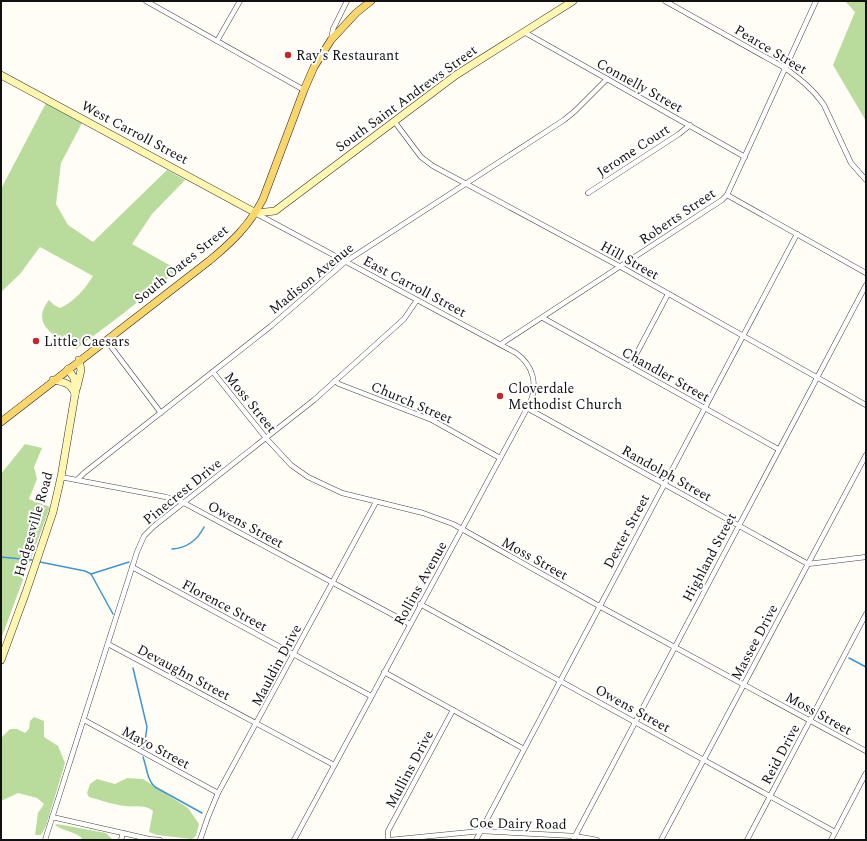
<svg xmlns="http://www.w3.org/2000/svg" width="867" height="841" font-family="Spectral,serif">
<rect width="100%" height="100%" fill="#fffdf5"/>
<g fill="#b9dc9c">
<path d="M845,1H866V121L833,65L855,12Z"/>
<path d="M46,103L82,123L61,163L56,204L68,225L93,242L167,170L185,180L152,214L132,244L178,270L120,316L76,349C57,336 29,326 49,300L54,305L60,308C75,301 85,289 93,276L40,247L20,274L1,292V189Z"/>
<path d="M25,444L42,448L34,467L37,479L29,499L50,507L1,639V474Z"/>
<path d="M34,717L44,721V737L58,746L65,763L46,826L41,835H35L38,813L44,804L37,798L18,793L1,801V738L10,729H17L25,733L29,729L30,721Z"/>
<path d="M127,778L143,779L188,808L199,824L196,836L192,839L157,835L149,832L153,811C146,804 134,807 126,806C113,805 101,800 89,797L87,793L90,784L97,779L115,784Z"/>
<path d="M57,824L106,833L113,840H83C77,831 64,832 55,825Z"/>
</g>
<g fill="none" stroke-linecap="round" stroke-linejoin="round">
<g stroke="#3f96cf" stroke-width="1.5">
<path d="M172,549C187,548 197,541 204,527"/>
<path d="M1,557L32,560"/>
<path d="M40,562L85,571L91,574L113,614"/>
<path d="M91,574L129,562"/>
<path d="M849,658L866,667"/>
<path d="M133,668L147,727L144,748"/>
<path d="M143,757C147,768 147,780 155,787L202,813"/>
</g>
<defs>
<g id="street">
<path d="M146,1L304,90"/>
<path d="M665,1L785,68C800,79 813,89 824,105L851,163L866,180"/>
<path d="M524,32L745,157"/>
<path d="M331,40L333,29L347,1"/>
<path d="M217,41L240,1"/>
<path d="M394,121L421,157L433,166L621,267L866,405"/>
<path d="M588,193L679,134L690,125"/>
<path d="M727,195L866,273"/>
<path d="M257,214L516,353C533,365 538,384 530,403L294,840"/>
<path d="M543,318L778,449"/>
<path d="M106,340L161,413"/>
<path d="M501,344L722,200L727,195L816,1"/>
<path d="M630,366L668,294"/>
<path d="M213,372L266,438L291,465L308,477L342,493L423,513L453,524L599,606L866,751"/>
<path d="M335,381L339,384L432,420L500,458"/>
<path d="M527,408L808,564L866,557"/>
<path d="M61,477L166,497L184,503L410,624"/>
<path d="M77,480L84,473L271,326L345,262L564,120L575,111L607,79"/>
<path d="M132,567L371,696"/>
<path d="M420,604L835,832"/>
<path d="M108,644L334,765"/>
<path d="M384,672L524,749"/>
<path d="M84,720L218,793"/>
<path d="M52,817L149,839L160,840"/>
<path d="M45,840L137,552L144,536L154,526L314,400L404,319L417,300"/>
<path d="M121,840L123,833"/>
<path d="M200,840L208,817L218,793L376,502"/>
<path d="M388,840V831L453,710"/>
<path d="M390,840L481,831L575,836L597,840"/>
<path d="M476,840L797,234"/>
<path d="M573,840L866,285"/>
<path d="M661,840L866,455"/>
<path d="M747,840L866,614"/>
<path d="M831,840L866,773"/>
</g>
<g id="secondary">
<path d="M1,75L256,213L275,211L456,75L573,1"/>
<path d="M53,380C64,382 71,383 75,394"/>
<path d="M77,387L81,370L79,360"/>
<path d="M1,660L26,592L53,512L61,477L76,389L74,378L68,369"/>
</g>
<path id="primary" d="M1,422L209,261C232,242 249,226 263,199L304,90L314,67L331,40L356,13L371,1"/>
</defs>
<use href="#street" stroke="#444" stroke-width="5.5"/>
<use href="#secondary" stroke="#333" stroke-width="8"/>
<use href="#primary" stroke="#222" stroke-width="8"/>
<use href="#street" stroke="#fff" stroke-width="4.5"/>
<use href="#secondary" stroke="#fff6b0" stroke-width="7"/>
<use href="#primary" stroke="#f9d66b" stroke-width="7"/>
</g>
<g fill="#c4262e" stroke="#fff" stroke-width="1.5">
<circle cx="288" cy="55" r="4"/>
<circle cx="36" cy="341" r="4"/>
<circle cx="500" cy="396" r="4"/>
</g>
<g text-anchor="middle" stroke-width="4" stroke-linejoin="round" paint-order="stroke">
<g font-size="14" fill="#111" stroke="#fff">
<text transform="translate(771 49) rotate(31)" y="5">Pearce Street</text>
<text transform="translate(640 85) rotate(29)" y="5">Connelly Street</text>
<text transform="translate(406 98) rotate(-36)" y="5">South Saint Andrews Street</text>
<text transform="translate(135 132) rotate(28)" y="5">West Carroll Street</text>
<text transform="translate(633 150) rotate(-33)" y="5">Jerome Court</text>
<text transform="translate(677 216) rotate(-34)" y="5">Roberts Street</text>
<text transform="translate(630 260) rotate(29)" y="5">Hill Street</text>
<text transform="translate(181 264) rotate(-39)" y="5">South Oates Street</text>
<text transform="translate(311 278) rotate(-39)" y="5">Madison Avenue</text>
<text transform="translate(415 286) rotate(28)" y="5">East Carroll Street</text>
<text transform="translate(666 374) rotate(29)" y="5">Chandler Street</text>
<text transform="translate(251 402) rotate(51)" y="5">Moss Street</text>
<text transform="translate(412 402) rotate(23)" y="5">Church Street</text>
<text transform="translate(667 473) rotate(29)" y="5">Randolph Street</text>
<text transform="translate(182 491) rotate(-39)" y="5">Pinecrest Drive</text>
<text transform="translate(33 524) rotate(-74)" y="5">Hodgesville Road</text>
<text transform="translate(246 524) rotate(28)" y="5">Owens Street</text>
<text transform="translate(626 531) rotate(-62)" y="5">Dexter Street</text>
<text transform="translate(709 557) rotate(-62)" y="5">Highland Street</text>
<text transform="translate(535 558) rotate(29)" y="5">Moss Street</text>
<text transform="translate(420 583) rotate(-61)" y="5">Rollins Avenue</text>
<text transform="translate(225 605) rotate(28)" y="5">Florence Street</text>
<text transform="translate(754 642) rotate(-62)" y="5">Massee Drive</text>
<text transform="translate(276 665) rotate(-62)" y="5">Mauldin Drive</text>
<text transform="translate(184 672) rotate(28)" y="5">Devaughn Street</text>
<text transform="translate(633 708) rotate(29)" y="5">Owens Street</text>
<text transform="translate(819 713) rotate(29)" y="5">Moss Street</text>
<text transform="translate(156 747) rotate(28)" y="5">Mayo Street</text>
<text transform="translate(780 754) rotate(-62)" y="5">Reid Drive</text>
<text transform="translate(409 769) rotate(-62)" y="5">Mullins Drive</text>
<text transform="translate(518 823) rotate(1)" y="5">Coe Dairy Road</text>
</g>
<g font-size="14" fill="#111" stroke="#fff" text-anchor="start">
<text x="296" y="60">Ray's Restaurant</text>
<text x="44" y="346">Little Caesars</text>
<text x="508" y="393">Cloverdale<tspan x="508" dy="16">Methodist Church</tspan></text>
</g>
</g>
<rect width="867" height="841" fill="none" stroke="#111111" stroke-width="4"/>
</svg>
